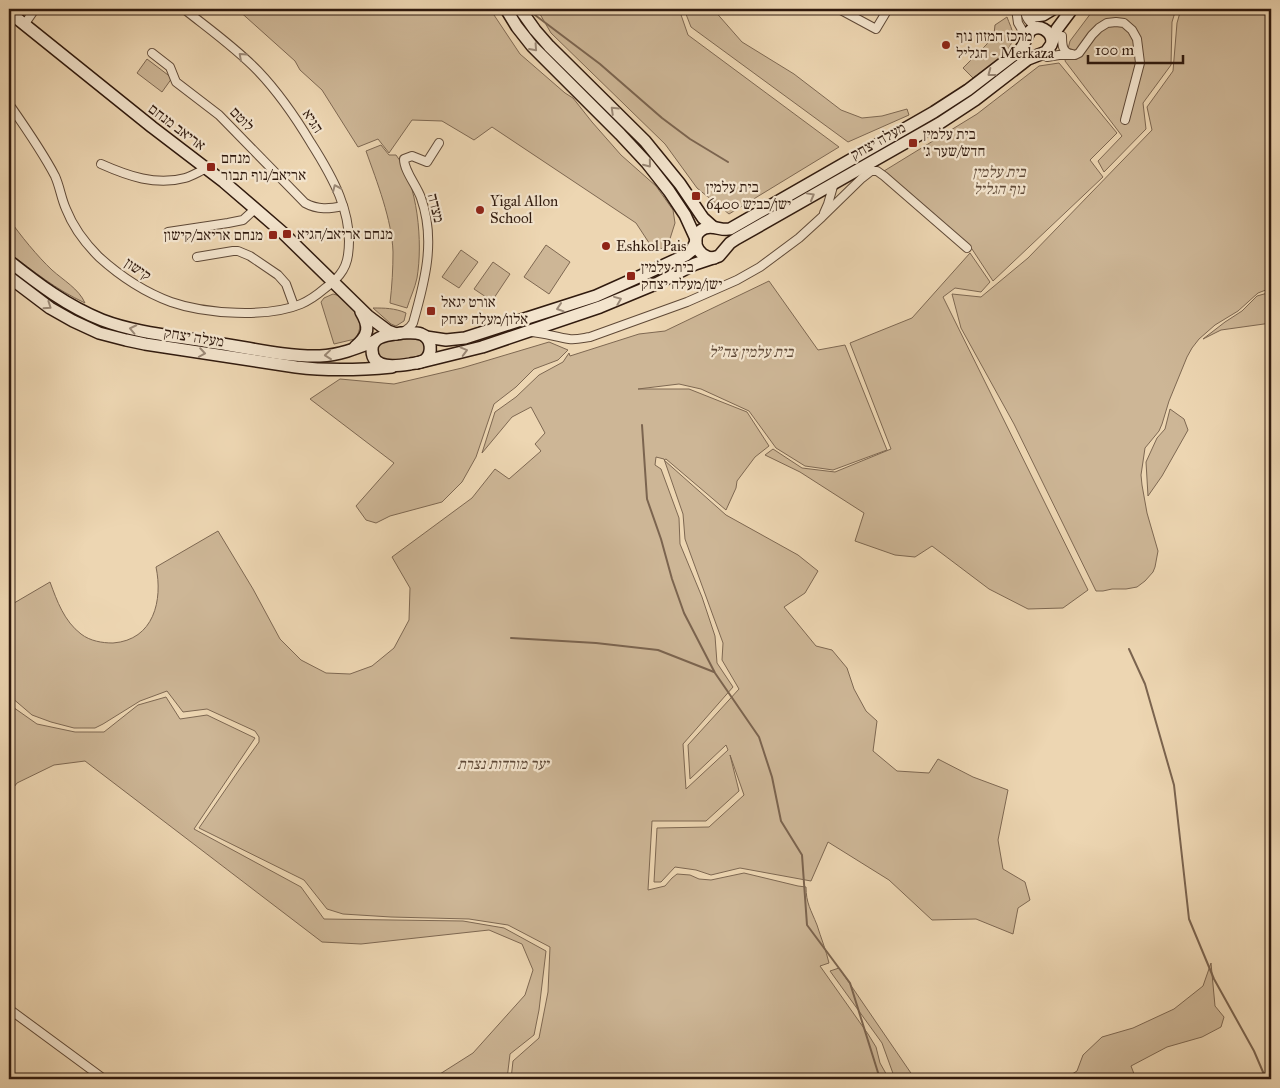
<svg xmlns="http://www.w3.org/2000/svg" width="1280" height="1088" font-family="'IM FELL Great Primer','Frank Ruhl Libre',serif">
<rect width="100%" height="100%" fill="#edd6b2"/>
<filter id="stains"><feTurbulence type="fractalNoise" baseFrequency=".004" numOctaves="4"/><feColorMatrix values="0 0 0 0 .2 0 0 0 0 .09 0 0 0 0 .02 0 0 0 .5 -.17"/></filter>
<radialGradient id="worn" r=".72"><stop offset=".6" stop-color="#630" stop-opacity="0"/><stop offset="1" stop-color="#630" stop-opacity=".3"/></radialGradient>
<g fill="#cdb696" stroke="#7e6852" fill-rule="evenodd">
<path d="M237,9H490L520,54L565,93L573,98L592,122L621,155L656,186L673,210L675,223L668,245L655,252L636,223L492,127L474,140L442,121L412,120L389,153L378,139L358,147L322,90L300,70L295,61Z"/>
<path d="M537,9H679L688,35L839,147L729,214L697,188L665,144L551,33Z"/>
<path d="M684,9H713L742,42L794,74L841,110L862,118L882,116L907,109L909,115L848,142L691,27Z"/>
<path d="M1094,9H1176L1172,22L1171,65L1143,103L1146,129L1104,172L1098,161L1122,136L1065,61L1070,41Z"/>
<path d="M1181,9H1271V288L1258,293L1238,311L1215,325L1199,339L1192,348L1187,357L1169,401L1162,424L1159,431L1145,448L1141,475L1142,485L1147,513L1158,551L1155,567L1153,572L1145,581L1137,587L1126,589H1112L1103,591H1096L1014,424L961,328L952,294L981,297L1028,258L1152,130L1147,107L1173,71L1177,23Z"/>
<path d="M1007,17C1009,23 1013,30 1013,36C1014,51 984,70 973,78L963,68L987,44L994,34L995,25Z"/>
<path d="M147,59L172,78L162,92L137,73Z"/>
<path d="M1059,63L1117,133L1090,160L1103,177L993,281L970,246L884,171L977,114L1039,66Z"/>
<path d="M381,145L389,155H396C418,183 423,243 417,278C415,288 410,298 407,308L390,303C392,286 393,269 393,252C392,220 377,182 366,151Z"/>
<path d="M9,219C20,235 38,257 52,270C63,280 79,289 85,303C55,289 35,272 9,253Z"/>
<path d="M546,245L570,262L549,294L524,277Z"/>
<path d="M461,250L478,262L459,288L442,277Z"/>
<path d="M970,253L990,282L981,292L955,288L943,297L1088,590L1063,608L1028,609L989,589L932,546L915,557L895,555L855,541L864,513L800,472L765,455L773,449L802,468L835,472L891,449L850,343L912,318Z"/>
<path d="M493,262L510,274L492,301L474,289Z"/>
<path d="M769,281L818,350L845,345L887,450L833,470L805,466L776,448L749,411L701,389L679,384L638,389H689L747,412L769,446L755,457L737,481L736,488L726,510L666,459L664,460L726,515L798,555L818,571L805,593L784,607L816,646L832,650L847,668L854,689L866,711L877,721L873,751L897,771L929,773L938,759L973,777L1008,790L998,840L1003,869L1025,882L1030,900L1018,908L1013,934L976,919L932,920L889,880L828,842L811,881L740,868L711,875L696,870L675,867L661,882H654L657,828L709,827L744,795L730,755L739,791L706,821H652L648,890L665,886L672,878L677,874L690,875L699,879L711,880L744,873L798,886L806,887C806,903 811,910 817,925C821,938 826,950 829,963L820,966L868,1034L876,1047L880,1063L889,1079H511L513,1061L539,1038L548,992L550,947L508,925L469,919L391,917L343,914L327,909L304,880L199,828L241,767L259,742V737L255,731L207,709L183,712L167,691L140,701L103,724L95,728H74L51,722L32,715L11,697L9,700V606L50,582C57,601 64,621 81,634C90,641 102,643 113,643C154,640 163,600 156,567L218,531L253,589L280,639L301,660L326,673L350,674L372,666L394,648L409,620L410,588L392,557L472,498L495,469L509,479L541,451L535,444L545,433L531,407L512,417L482,453L495,412L516,397L539,375L563,362L569,353L570,356L639,334L665,331ZM656,457L664,459L683,514L685,539L723,643L722,660L739,689L688,745L690,779L726,745L728,750L686,789L683,744L733,687L717,663L715,636L702,597L680,544L679,518L661,469L655,465Z"/>
<path d="M1271,292V323L1221,330L1203,339L1225,322L1242,311L1257,296Z"/>
<path d="M333,294C339,295 342,298 347,302C350,305 354,308 356,311C362,319 361,331 355,339L334,344L321,302L324,298Z"/>
<path d="M373,308C384,308 395,308 406,313L404,321L396,326L391,324Z"/>
<path d="M414,338L420,340L424,343L425,350L420,356C410,360 381,366 378,352C376,347 379,344 383,342Z"/>
<path d="M549,342L568,350L558,360L534,369L516,387L494,404L476,457L462,482L442,502L390,516L376,523L366,520L356,506L394,463L310,399L340,379L394,384L462,368Z"/>
<path d="M1170,409L1184,419L1188,430L1162,476L1148,496L1146,462L1157,438L1165,429Z"/>
<path d="M166,697L180,719L207,715L255,738L194,829L301,887L324,919L463,921L504,928L546,951L539,1010L534,1035L510,1054L507,1079H432L473,1053L525,995L533,970L522,944L489,930L361,944L322,942L85,761L54,765L17,783L9,794V706L10,705L37,724L75,732H104L138,705Z"/>
<path d="M1211,963L1215,1006L1224,1017L1221,1027L1202,1037L1167,1047L1131,1066L1136,1079H1064L1077,1071L1083,1055L1102,1037L1133,1028L1174,1009L1203,986Z"/>
<path d="M839,968L915,1079H895L882,1043L830,971Z"/>
</g>
<g fill="none" stroke-linecap="round" stroke-linejoin="round">
<g stroke="#7b644f" stroke-width="2">
<path d="M527,9L600,64L662,118L690,139L728,162"/>
<path d="M642,425L647,499L661,539L672,579L684,613L715,673L759,737L772,777L781,821L802,855L807,925L850,983L880,1079"/>
<path d="M511,638L596,643L658,650L714,672"/>
<path d="M1129,649L1145,684L1174,785L1189,919L1214,979L1254,1051L1266,1079"/>
<path d="M1267,1078L1271,1072"/>
</g>
<defs>
<g id="street">
<path d="M839,9L876,29L888,9"/>
<path d="M1016,9L1018,23L1027,38"/>
<path d="M1025,9C1025,18 1030,23 1037,28"/>
<path d="M24,25L35,9"/>
<path d="M1062,36C1062,44 1062,53 1072,54"/>
<path d="M152,53L170,67L176,82L219,115L305,203C318,210 329,209 343,206"/>
<path d="M1047,57L1059,55H1075L1079,53L1092,35L1099,28L1107,23L1116,22L1124,23L1132,30L1137,39L1140,63L1125,120"/>
<path d="M9,104C25,127 42,151 55,176C60,187 61,198 66,209C73,227 85,243 99,257C120,276 144,292 171,302C205,314 268,318 301,304C310,300 317,295 324,289C336,280 346,271 348,255C354,214 332,176 311,143C296,118 279,93 258,71C236,48 209,29 184,9"/>
<path d="M101,164C128,176 156,186 185,178C192,176 200,171 207,168"/>
<path d="M824,213L828,204L834,183"/>
<path d="M168,232L228,223L243,220L255,209"/>
<path d="M197,257L233,251H238L250,256L278,275L286,284L294,306"/>
<path d="M531,332C544,333 556,337 569,339C576,340 583,338 590,337L687,302L737,280L760,267L799,238L822,217L862,178L871,171H877L884,176L967,248"/>
<path d="M402,333L410,327L413,323C425,281 436,240 421,198C417,186 404,171 404,159L412,156L427,162L439,143"/>
<path d="M9,1009L104,1079"/>
</g>
<g id="secondary">
<path d="M506,9L517,27L532,46L620,134L647,163L669,191L685,215L696,239"/>
<path d="M520,9L535,30L549,46L645,141L680,184L703,218L713,227"/>
<path d="M1026,9L1027,11L1035,16L1043,15L1053,9"/>
<path d="M9,12L152,127L224,182L282,232L368,316L388,331L396,334"/>
<path d="M714,258C696,258 688,235 705,228C714,225 721,231 730,229L934,112L968,90L1020,50C1025,44 1027,35 1030,31C1039,23 1051,31 1052,41"/>
<path d="M9,261C38,284 67,306 102,320C136,333 175,336 210,342C246,347 284,357 320,356C340,355 357,348 375,341"/>
<path d="M9,277L50,308L73,321L99,333L126,340L145,344L296,367C328,371 360,370 392,367"/>
<path d="M402,333C408,333 415,332 421,334C432,338 433,353 425,360C420,363 415,363 410,364C397,366 372,370 372,350C371,335 391,335 402,333Z"/>
<path d="M426,337L446,340L465,338L596,296L634,279L686,255L691,251L696,242"/>
<path d="M355,347C369,335 370,327 361,312"/>
<path d="M417,363L482,347L600,307L658,283L695,264L719,256L730,243L736,239L940,123L975,100L1028,59L1046,52L1051,45L1057,29L1072,9"/>
</g>
</defs>
<use href="#street" stroke="#5f4937" stroke-width="10"/>
<use href="#secondary" stroke="#301a0e" stroke-width="14"/>
<use href="#street" stroke="#f3e4cd" stroke-width="8"/>
<use href="#secondary" stroke="#f3e4cd" stroke-width="11"/>
</g>
<defs><path id="oneway-chevron" d="M-2-3.5L2.5 0L-2 3.5" fill="none" stroke-width="1.6" stroke-linecap="round" stroke-linejoin="round" transform="scale(1.25)"/></defs>
<g stroke="#9b8977">
<use href="#oneway-chevron" transform="translate(534 48) rotate(48)"/>
<use href="#oneway-chevron" transform="translate(242 56) rotate(-138)"/>
<use href="#oneway-chevron" transform="translate(991 73) rotate(143)"/>
<use href="#oneway-chevron" transform="translate(614 110) rotate(-136)"/>
<use href="#oneway-chevron" transform="translate(648 164) rotate(51)"/>
<use href="#oneway-chevron" transform="translate(336 188) rotate(-114)"/>
<use href="#oneway-chevron" transform="translate(811 196) rotate(-29)"/>
<use href="#oneway-chevron" transform="translate(618 300) rotate(-22)"/>
<use href="#oneway-chevron" transform="translate(48 306) rotate(34)"/>
<use href="#oneway-chevron" transform="translate(560 308) rotate(162)"/>
<use href="#oneway-chevron" transform="translate(133 329) rotate(-168)"/>
<use href="#oneway-chevron" transform="translate(464 351) rotate(-15)"/>
<use href="#oneway-chevron" transform="translate(202 353) rotate(9)"/>
<use href="#oneway-chevron" transform="translate(328 355) rotate(174)"/>
</g>
<g fill="#8f2418" stroke="#f3e4cd" stroke-width="2">
<circle cx="946" cy="45" r="5"/>
<rect x="908" y="138" width="10" height="10" rx="2.5"/>
<rect x="206" y="162" width="10" height="10" rx="2.5"/>
<rect x="691" y="191" width="10" height="10" rx="2.5"/>
<circle cx="480" cy="210" r="5"/>
<rect x="282" y="229" width="10" height="10" rx="2.5"/>
<rect x="268" y="230" width="10" height="10" rx="2.5"/>
<circle cx="606" cy="246" r="5"/>
<rect x="626" y="271" width="10" height="10" rx="2.5"/>
<rect x="426" y="306" width="10" height="10" rx="2.5"/>
</g>
<g text-anchor="middle" stroke-width="4.5" stroke-linejoin="round" paint-order="stroke">
<g font-size="15" fill="#301a0e" stroke="#f3e4cd" text-anchor="start">
<text x="956" y="41">מרכז המזון נוף<tspan x="956" dy="17">הגליל - Merkaza</tspan></text>
<text x="923" y="139">בית עלמין<tspan x="923" dy="17">חדש/שער ג׳</tspan></text>
<text x="221" y="163">מנחם<tspan x="221" dy="17">אריאב/נוף תבור</tspan></text>
<text x="706" y="192">בית עלמין<tspan x="706" dy="17">ישן/כביש 6400</tspan></text>
<text x="490" y="206">Yigal Allon<tspan x="490" dy="17">School</tspan></text>
<text x="297" y="239">מנחם אריאב/הגיא</text>
<text x="263" y="240" text-anchor="end">מנחם אריאב/קישון</text>
<text x="616" y="251">Eshkol Pais</text>
<text x="641" y="272">בית עלמין<tspan x="641" dy="17">ישן/מעלה יצחק</tspan></text>
<text x="441" y="307">אורט יגאל<tspan x="441" dy="17">אלון/מעלה יצחק</tspan></text>
</g>
<g font-size="15" fill="#301a0e" stroke="#f3e4cd">
<text transform="translate(242 119) rotate(46)" y="5">לוטם</text>
<text transform="translate(313 121) rotate(57)" y="5">הגיא</text>
<text transform="translate(177 127) rotate(37)" y="5">אריאב מנחם</text>
<text transform="translate(878 141) rotate(-29)" y="5">מעלה יצחק</text>
<text transform="translate(436 208) rotate(76)" y="5">מצדה</text>
<text transform="translate(138 269) rotate(34)" y="5">קישון</text>
<text transform="translate(194 337) rotate(9)" y="5">מעלה יצחק</text>
</g>
<g font-size="15" font-style="italic" fill="#5f4937" stroke="#f3e4cd">
<text x="999" y="177">בית עלמין<tspan x="999" dy="17">נוף הגליל</tspan></text>
<text x="751" y="357">בית עלמין צה"ל</text>
<text x="503" y="769">יער מורדות נצרת</text>
</g>
</g>
<rect width="1280" height="1088" fill="none" stroke="#edd6b2" stroke-width="30"/>
<rect x="10" y="10" width="1260" height="1068" fill="none" stroke="#301a0e" stroke-width="2.5"/>
<rect x="15" y="15" width="1250" height="1058" fill="none" stroke="#301a0e"/>
<path d="M1088 55v8h95v-8" fill="none" stroke="#301a0e" stroke-width="2.5"/>
<text x="1095" y="55" font-size="15" fill="#301a0e" stroke="#f3e4cd" stroke-width="4" paint-order="stroke">100 m</text>
<rect width="100%" height="100%" filter="url(#stains)"/>
<rect width="100%" height="100%" fill="url(#worn)"/>
</svg>
